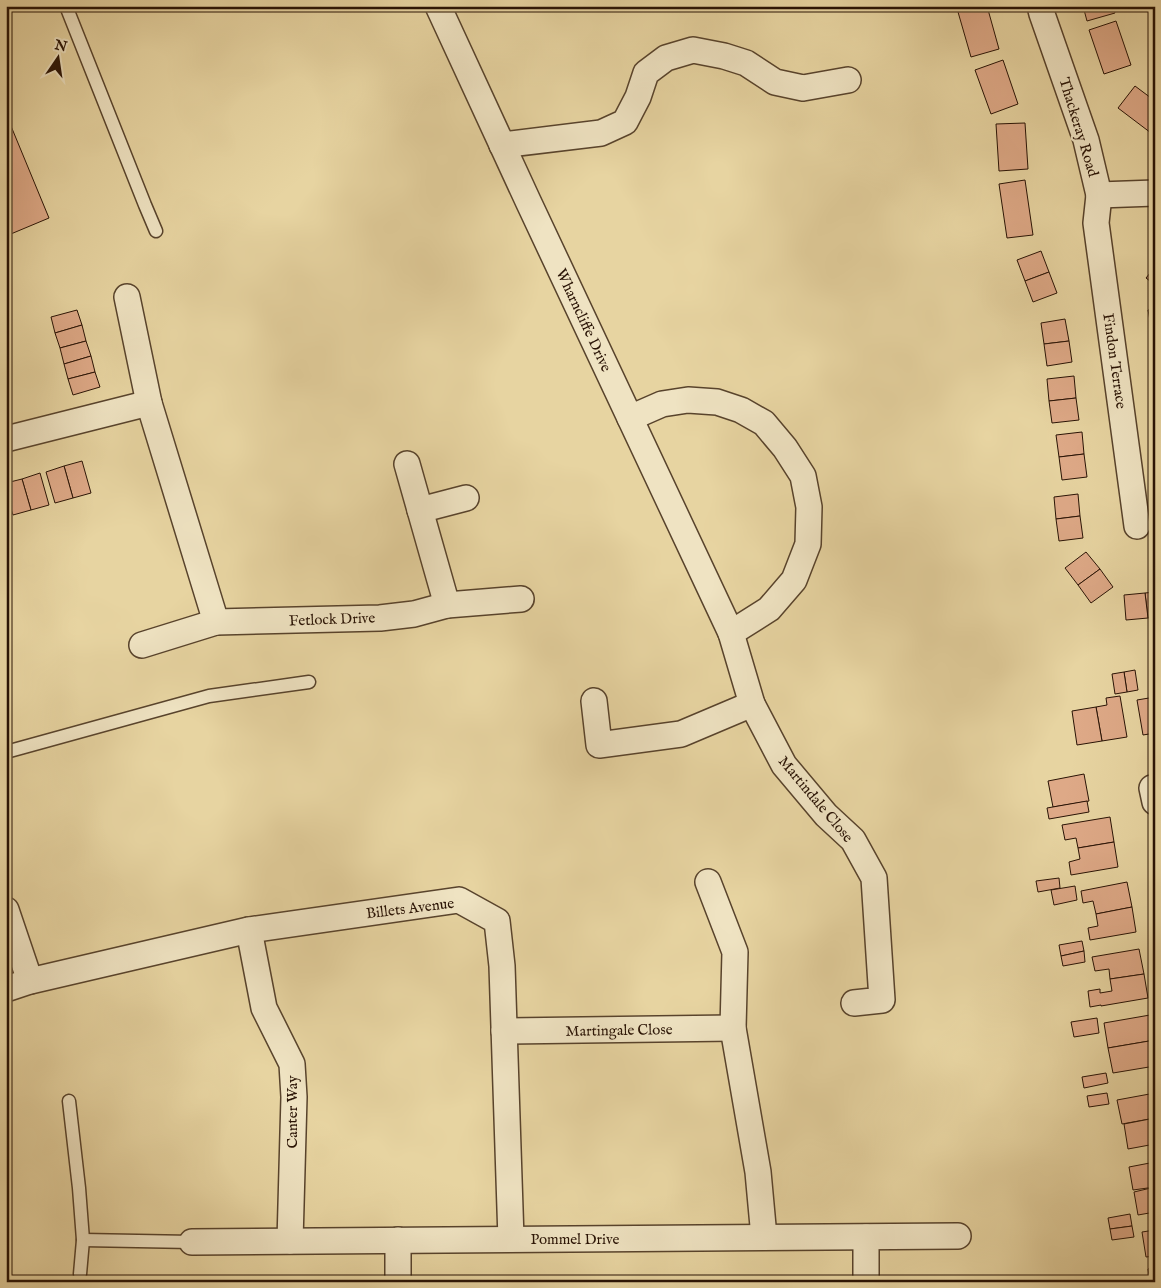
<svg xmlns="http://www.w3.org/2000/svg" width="1161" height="1288" font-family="'IM FELL English',serif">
<rect width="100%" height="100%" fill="#e7d4a1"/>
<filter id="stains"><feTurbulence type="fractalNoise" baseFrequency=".004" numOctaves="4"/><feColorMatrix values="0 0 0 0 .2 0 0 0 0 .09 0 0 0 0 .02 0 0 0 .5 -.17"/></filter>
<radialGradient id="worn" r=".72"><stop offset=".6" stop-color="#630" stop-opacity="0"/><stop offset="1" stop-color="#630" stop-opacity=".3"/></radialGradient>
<g fill="#dea987" stroke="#291305">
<path d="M977,6H987L999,49L971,57L958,12Z"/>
<path d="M1083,6H1113L1115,13L1087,21Z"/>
<path d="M1116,21L1131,65L1104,74L1089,30Z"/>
<path d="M1003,60L1018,104L991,114L975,70Z"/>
<path d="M1135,86L1155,101V136L1118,108Z"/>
<path d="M6,114L49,218L6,236Z"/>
<path d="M1025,123L1028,169L999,171L996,124Z"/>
<path d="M1025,180L1033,235L1007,238L999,184Z"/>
<path d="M1041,251L1049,272L1025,281L1017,260Z"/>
<path d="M1155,267V285L1146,278Z"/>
<path d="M1049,272L1057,293L1033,302L1025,281Z"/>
<path d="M1155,309V330L1152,331L1148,310Z"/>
<path d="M77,310L82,325L55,333L51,317Z"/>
<path d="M1065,319L1069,341L1044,344L1041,323Z"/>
<path d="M82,325L86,341L60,348L55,333Z"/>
<path d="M86,341L91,356L64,364L60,348Z"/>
<path d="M1069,341L1072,362L1047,366L1044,344Z"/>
<path d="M91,356L95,372L68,379L64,364Z"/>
<path d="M95,372L100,387L73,395L68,379Z"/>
<path d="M1074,376L1076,398L1049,401L1047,379Z"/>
<path d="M1076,398L1079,420L1052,423L1049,401Z"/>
<path d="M1082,432L1084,454L1059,457L1056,435Z"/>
<path d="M1084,454L1087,477L1062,480L1059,457Z"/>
<path d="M82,461L91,493L73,498L64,466Z"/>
<path d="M64,466L73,498L55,503L46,472Z"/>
<path d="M40,473L49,505L31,510L22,479Z"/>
<path d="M22,479L31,510L13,515L6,492V483Z"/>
<path d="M1078,494L1080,516L1056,519L1054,497Z"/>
<path d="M1080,516L1083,538L1059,541L1056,519Z"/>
<path d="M1086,552L1100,569L1078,585L1065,568Z"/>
<path d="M1100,569L1113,587L1091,603L1078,585Z"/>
<path d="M1155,592V617L1148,618L1145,593Z"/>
<path d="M1145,593L1148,618L1126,620L1124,595Z"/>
<path d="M1135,670L1138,690L1127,692L1124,672Z"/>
<path d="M1124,672L1127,692L1115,694L1112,674Z"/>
<path d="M1120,696L1127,737L1102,741L1096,707L1107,705L1106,698Z"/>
<path d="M1155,697V733L1143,735L1137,700Z"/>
<path d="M1096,707L1102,741L1077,745L1072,711Z"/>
<path d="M1084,774L1089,801L1053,807L1048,781Z"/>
<path d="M1087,801L1089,812L1049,819L1047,808Z"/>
<path d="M1110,817L1114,842L1078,848L1076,838L1065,840L1062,825Z"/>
<path d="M1114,842L1118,867L1071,875L1069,862L1080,859L1078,848Z"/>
<path d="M1059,878L1060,888L1038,892L1036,881Z"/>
<path d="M1127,882L1132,907L1096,914L1093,901L1083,903L1081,891Z"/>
<path d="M1075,886L1077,900L1054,905L1051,890Z"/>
<path d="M1132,907L1136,932L1090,940L1088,928L1098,926L1096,914Z"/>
<path d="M1082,941L1084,951L1061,956L1059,945Z"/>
<path d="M1139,949L1144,974L1110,979L1109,969L1095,971L1092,957Z"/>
<path d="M1084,951L1085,962L1063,966L1061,956Z"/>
<path d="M1144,974L1148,998L1101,1006V1005L1090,1007L1088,991L1100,989V993L1112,991L1110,979Z"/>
<path d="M1150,1015L1155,1040L1108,1048L1104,1023Z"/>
<path d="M1097,1018L1099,1033L1074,1037L1071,1022Z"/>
<path d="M1155,1040V1066L1113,1073L1108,1048Z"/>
<path d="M1106,1073L1108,1083L1084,1088L1082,1077Z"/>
<path d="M1107,1093L1109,1104L1089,1107L1087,1096Z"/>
<path d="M1155,1093V1118L1122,1124L1117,1100Z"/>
<path d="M1155,1118V1144L1128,1149L1124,1124Z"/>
<path d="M1155,1162V1187L1133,1190L1129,1167Z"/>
<path d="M1155,1187V1212L1138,1215L1134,1192Z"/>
<path d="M1130,1214L1132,1226L1110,1229L1108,1218Z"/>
<path d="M1132,1226L1134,1237L1112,1240L1110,1229Z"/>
<path d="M1155,1230V1256L1146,1257L1142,1232Z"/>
<path d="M1155,1267V1281L1150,1282L1148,1269Z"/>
</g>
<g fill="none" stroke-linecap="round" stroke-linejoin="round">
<defs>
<g id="service">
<path d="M66,6L145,205L156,231"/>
<path d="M6,752L209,696L309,682"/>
<path d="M69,1101L79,1188L83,1240L80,1274"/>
<path d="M83,1240L192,1242"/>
</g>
<g id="minor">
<path d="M438,6L528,201L731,633L752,704L784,765L826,815L853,840L874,878L882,1000L854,1003"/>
<path d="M1040,6L1042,14L1086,140L1099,195L1155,193"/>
<path d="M502,145L601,133L625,122L638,97L646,73L666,58L693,50L724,56L746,63L775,82L803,88L848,80"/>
<path d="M1099,195L1096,223L1137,526"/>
<path d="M127,297L149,403L216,622"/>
<path d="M630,418L662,404L688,400L717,402L741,410L764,423L785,448L803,476L809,507L808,544L794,580L769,609L731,633"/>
<path d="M6,439L149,403"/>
<path d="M407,464L420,510L466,498"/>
<path d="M420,510L447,605L521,599"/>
<path d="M142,645L216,622L380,618L414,614L447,605"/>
<path d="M594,701L599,745L681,734L752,704"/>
<path d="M1152,788L1155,802"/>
<path d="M708,882L735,952L733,1028L758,1172L764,1237"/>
<path d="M6,910L30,981"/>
<path d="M249,930L264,1008L292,1064L294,1097L290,1241"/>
<path d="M6,989L30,981L249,930L459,900L497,921L502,966L511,1239"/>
<path d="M504,1031L733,1028"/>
<path d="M866,1237V1282"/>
<path d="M192,1242L958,1236"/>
<path d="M398,1282V1240"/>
</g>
</defs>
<use href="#service" stroke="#58432c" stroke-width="15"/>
<use href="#minor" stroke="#58432c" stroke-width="28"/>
<use href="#service" stroke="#efe3c2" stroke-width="12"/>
<use href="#minor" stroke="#efe3c2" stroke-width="25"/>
</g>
<g text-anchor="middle" stroke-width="4.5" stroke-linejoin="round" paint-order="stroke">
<g font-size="15" fill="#291305" stroke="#efe3c2">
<text transform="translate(1079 127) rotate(73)" y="5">Thackeray Road</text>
<text transform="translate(584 320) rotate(65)" y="5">Wharncliffe Drive</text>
<text transform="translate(1115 361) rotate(82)" y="5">Findon Terrace</text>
<text transform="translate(332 619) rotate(-2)" y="5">Fetlock Drive</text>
<text transform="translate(816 799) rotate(50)" y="5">Martindale Close</text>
<text transform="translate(410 908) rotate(-7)" y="5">Billets Avenue</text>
<text transform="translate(619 1030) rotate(-1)" y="5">Martingale Close</text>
<text transform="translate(292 1112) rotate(-90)" y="5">Canter Way</text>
<text x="575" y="1244">Pommel Drive</text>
</g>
</g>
<rect width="1161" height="1288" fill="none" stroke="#e7d4a1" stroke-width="25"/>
<rect x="8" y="8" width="1146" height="1273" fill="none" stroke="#291305" stroke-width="2.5"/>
<rect x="12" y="12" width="1136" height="1263" fill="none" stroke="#291305"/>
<g transform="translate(58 58) rotate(13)" stroke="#efe3c2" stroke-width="4" paint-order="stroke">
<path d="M0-4L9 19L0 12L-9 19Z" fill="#291305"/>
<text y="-8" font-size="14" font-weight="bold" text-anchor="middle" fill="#291305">N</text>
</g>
<rect width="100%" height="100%" filter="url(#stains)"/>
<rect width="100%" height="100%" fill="url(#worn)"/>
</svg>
